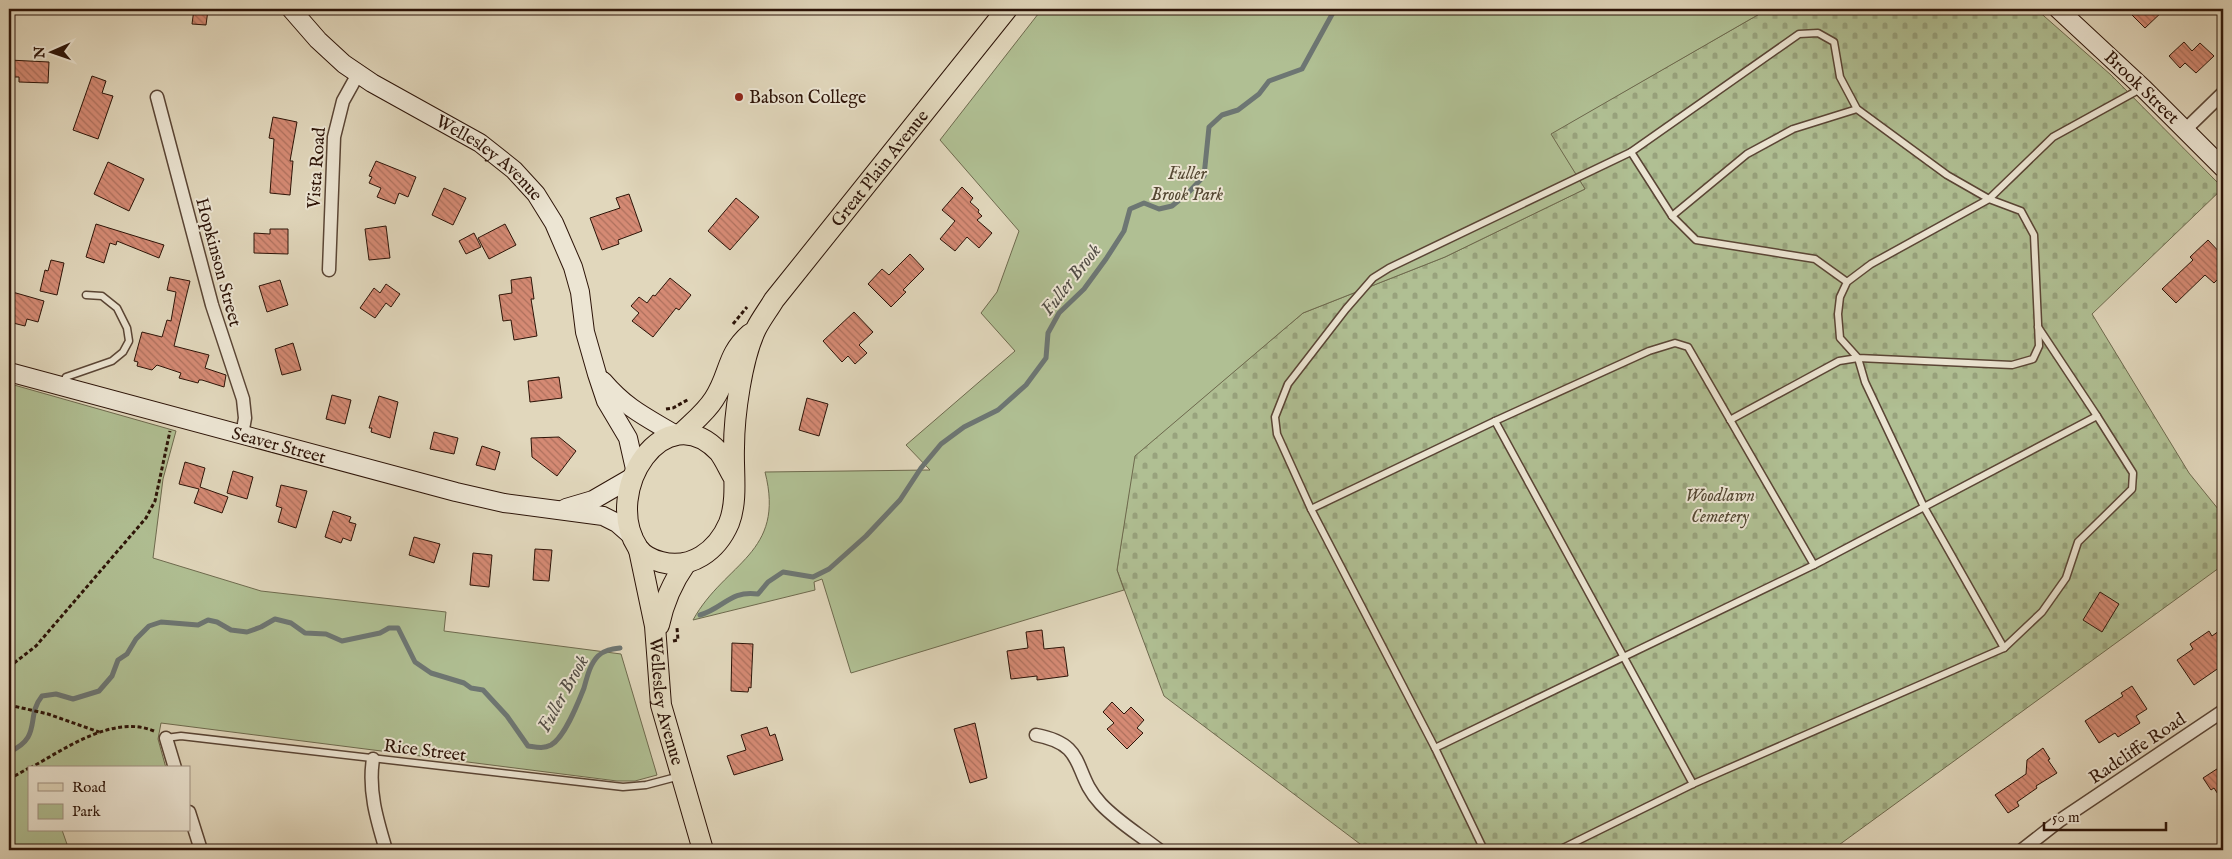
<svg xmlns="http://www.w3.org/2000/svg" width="2232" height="859" font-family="'IM FELL English',serif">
<defs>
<pattern id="cemetery-stones" width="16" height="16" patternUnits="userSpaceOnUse" patternTransform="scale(1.25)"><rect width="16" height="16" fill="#b0bf93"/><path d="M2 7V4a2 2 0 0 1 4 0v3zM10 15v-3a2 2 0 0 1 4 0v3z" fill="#98a37d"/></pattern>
<pattern id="building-back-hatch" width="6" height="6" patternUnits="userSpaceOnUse" patternTransform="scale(1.25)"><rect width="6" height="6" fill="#d58a74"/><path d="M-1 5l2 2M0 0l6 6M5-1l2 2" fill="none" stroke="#ad705d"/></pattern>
</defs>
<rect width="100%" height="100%" fill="#e1d7bc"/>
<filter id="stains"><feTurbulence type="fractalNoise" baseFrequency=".004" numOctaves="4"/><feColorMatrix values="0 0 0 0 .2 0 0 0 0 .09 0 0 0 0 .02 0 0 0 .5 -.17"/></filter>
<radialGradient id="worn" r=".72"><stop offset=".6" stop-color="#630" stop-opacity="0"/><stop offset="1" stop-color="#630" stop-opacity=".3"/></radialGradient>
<path fill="url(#cemetery-stones)" stroke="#6e6a4e" d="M1768,9H2036L2111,75L2223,188L2092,314L2189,473L2223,515V565L1832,850H1368L1164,696L1117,570L1134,456L1303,313L1445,257L1585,189L1550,134Z"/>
<g fill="#b0bf93" stroke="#6e6a4e">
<path d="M1042,9H1768L1551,134L1585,189L1445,257L1303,313L1135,456L1117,570L1124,590L851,673L822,579L814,582L815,590L693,620C725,562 786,554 765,472L930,470L906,445L1015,351L981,313L997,292L1019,231L940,140Z"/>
<path d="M14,385L176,431L163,479L153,558L261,591L446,612L444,631L621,654L657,775L635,781H617L161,723L158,739L166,768H29V830H62L69,850H9V406Z"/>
</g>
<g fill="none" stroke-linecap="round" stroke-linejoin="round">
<g stroke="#6d7673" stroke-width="5">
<path d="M700,615C724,608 730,590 758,594L768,582L783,572L813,577L829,569L866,536L900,500L921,468L941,444L964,427L998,410L1026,385L1046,358L1048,333L1059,313L1084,289L1106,259L1124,231L1130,209L1144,203L1159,209L1172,206L1188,193L1204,176L1209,127L1222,115L1238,110L1259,94L1269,81L1302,69L1335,9"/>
<path d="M9,752C43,737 25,717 42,696L56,694L73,699L99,691L112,676L118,660L127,654L136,639L149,626L161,622L198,625L208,620L217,622L231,630L247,632L261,627L275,619L291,623L305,633L326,634L342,641L380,633L389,628H398L415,662L431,673L464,683L471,688L483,690L507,716L528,746C536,747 543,749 551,745C565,737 578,703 584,688C587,677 590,664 598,656C604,650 612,649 620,648"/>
</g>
</g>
<g fill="url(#building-back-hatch)" stroke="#2d1408">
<path d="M194,9L208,10L206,25L192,24Z"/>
<path d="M2126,9H2165L2145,28Z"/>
<path d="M2184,42L2192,51L2200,43L2214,56L2196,73L2185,63L2180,68L2169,56Z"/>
<path d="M9,60L49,62L48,83L19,82V77H9Z"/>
<path d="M92,76L106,81L102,93L113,96L98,139L73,130Z"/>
<path d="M273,117L297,122L290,161H293L290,195L270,193L274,139L269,138Z"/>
<path d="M376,161L416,177L408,197L399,193L395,204L377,197L381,188L369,183L372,177L369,176Z"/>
<path d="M108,162L144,179L129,211L94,194Z"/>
<path d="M962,187L973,198L970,202L979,210L978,212L982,216L977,220L992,233L979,248L967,237L955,251L940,239L955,221L942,210Z"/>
<path d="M444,188L466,198L453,225L432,215Z"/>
<path d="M629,194L642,231L618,240L619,244L602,250L590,218L620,208L616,198Z"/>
<path d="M736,198L759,217L730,250L708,231Z"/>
<path d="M96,224L164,245L159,258L117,241L116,245L110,243L104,263L86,257Z"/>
<path d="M505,224L516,245L489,259L478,238Z"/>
<path d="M386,226L390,258L369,260L365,229Z"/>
<path d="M270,229H288V254L254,253V233L270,234Z"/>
<path d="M474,233L481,247L466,254L459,241Z"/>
<path d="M2208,240L2223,256V274L2214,283L2205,275L2176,303L2162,289L2193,260L2190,257Z"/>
<path d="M910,254L924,269L903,290L906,292L891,307L868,284L882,269L889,275Z"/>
<path d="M51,260L64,263L57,295L40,291L45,270L48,271Z"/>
<path d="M170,277L190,281L174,346L209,355L205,368L226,375L224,387L202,380H199L198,383L179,378L181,373L157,365L152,370L137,366L138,362L134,361L142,332L162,337L167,320L171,321L176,292L167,290Z"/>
<path d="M531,277L534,299H531L537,336L514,340L511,320L503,321L499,295L512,293L511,280Z"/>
<path d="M670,278L691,295L679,310L676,308L653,337L632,321L639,313L631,306L639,297L647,303L653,295L655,296Z"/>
<path d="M280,280L288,305L267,312L259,286Z"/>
<path d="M386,284L400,294L391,307L386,303L375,318L360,308L374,288L380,293Z"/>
<path d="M9,291L44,301L38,322L27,319L25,326L9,322Z"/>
<path d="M854,312L873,332L859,345L867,353L855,364L848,356L842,362L823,341Z"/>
<path d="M293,343L301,370L282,375L275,349Z"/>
<path d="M559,377L562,398L530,402L528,381Z"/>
<path d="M332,395L351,400L345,424L326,419Z"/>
<path d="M379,396L398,402L390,438L371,432L372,428H369Z"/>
<path d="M807,398L828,404L819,436L799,430Z"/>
<path d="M434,432L458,438L454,454L430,449Z"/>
<path d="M559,437L576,451L557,476L532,457L531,438Z"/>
<path d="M482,446L500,452L495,470L476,465Z"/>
<path d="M185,462L205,468L200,487L228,497L222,513L194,503L199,489L179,484Z"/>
<path d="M233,471L253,477L247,499L227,493Z"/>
<path d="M281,485L307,491L296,528L278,522L282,508L276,506Z"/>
<path d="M333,511L351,517L349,522L356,524L351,541L343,538L341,543L325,537Z"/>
<path d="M414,537L440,544L434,563L409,555Z"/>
<path d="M535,549L552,550L549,581L533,580Z"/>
<path d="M473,553L492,555L489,587L470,585Z"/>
<path d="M2100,592L2119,604L2102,632L2083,620Z"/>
<path d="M2223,628V665L2194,685L2177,660L2193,649L2190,644L2209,631L2212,636Z"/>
<path d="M1042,630L1044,649L1064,647L1068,676L1037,680V676L1011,679L1007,651L1028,648L1026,632Z"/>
<path d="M732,643L753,644L751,688L749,687L748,692L731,691Z"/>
<path d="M2132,686L2147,709L2136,716L2140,723L2118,737L2115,733L2099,743L2085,721L2123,696L2121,693Z"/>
<path d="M1112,702L1124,714L1131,707L1144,720L1137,728L1143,733L1127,749L1107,729L1114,723L1103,712Z"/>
<path d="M975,723L987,778L970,783L954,729Z"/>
<path d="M767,727L770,736L775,734L783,760L734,775L727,756L746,750L741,735Z"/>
<path d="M2043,748L2050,759L2048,760L2057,773L2036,786L2037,788L2017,802L2019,806L2008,813L1995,795L2026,774L2027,760Z"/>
<path d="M2223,765V802L2214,788L2211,790L2203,778Z"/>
</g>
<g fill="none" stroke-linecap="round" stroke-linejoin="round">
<defs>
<g id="lane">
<path d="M1672,216L1747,154L1793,129L1857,109"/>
<path d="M1847,282L1815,259L1696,240L1672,216L1631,152L1799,34L1818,33L1834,42L1840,77L1857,109L1947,175L1989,199L2021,211L2034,235L2039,346L2033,359L2012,365L1858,358L1840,338L1838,314L1840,297L1847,282L1871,264L1989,199L2053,137L2142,88"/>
<path d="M2038,327L2097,416"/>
<path d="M62,384L66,377L112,361L123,352L129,341L127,328L117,308L102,296L86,295"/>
<path d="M1730,420L1839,361L1858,358L1865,382L1924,507L2097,416L2133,473L2132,489L2078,542L2066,578L2042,612L2004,648"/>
<path d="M1311,509L1495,421"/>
<path d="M166,738L181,736L623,787L646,785L680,776"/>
<path d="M1435,748L1311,509L1277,434L1275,417L1288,384L1346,309L1373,278L1389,268L1631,152"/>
<path d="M1693,784L1495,421L1649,351L1675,343L1688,347L1814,565"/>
<path d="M1484,850L1435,748L1814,565L1924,507L2004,648L1693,784L1559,850"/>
</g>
<g id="street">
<path d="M157,97L212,305L243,399L245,418L242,435"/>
<path d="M2186,129L2223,93"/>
<path d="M329,270L334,137L343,101L358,74"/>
<path d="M1036,735C1089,745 1071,772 1101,804C1118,822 1140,835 1159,850"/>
<path d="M166,738L175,768"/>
<path d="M373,759C368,791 377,820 386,850"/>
<path d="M189,812L201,850"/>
<path d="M2022,850L2059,821L2223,711"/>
</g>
<g id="secondary">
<path id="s1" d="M291,9L318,40L344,64L372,83L480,143L514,170L536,194L554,223L573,267L580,292L585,332L597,374L606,401L628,438L635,469"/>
<path d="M2058,9L2143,88L2223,168"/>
<path d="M9,372L456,492L504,503L603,516L617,523L633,537"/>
<path d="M603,381C627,409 646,417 676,435"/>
<path d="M566,508L593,500L631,478"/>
</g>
<g id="primary">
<path d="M682,433C692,423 706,412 714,399C730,375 726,355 750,334"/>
<path id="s2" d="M734,478C729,470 725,460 719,452C665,394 601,491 638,548C643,555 653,560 661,562C691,570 717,551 729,523C738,500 733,471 734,448C734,415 742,358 756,329C761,319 768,310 774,300L1007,9"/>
<path id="s3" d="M639,550L655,626L661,705L703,850"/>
<path d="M659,625C664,601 672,583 686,563"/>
</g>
</defs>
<use href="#lane" stroke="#5a4535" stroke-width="9"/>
<use href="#street" stroke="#5a4535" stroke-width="15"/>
<use href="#secondary" stroke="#2d1408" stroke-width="20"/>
<use href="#primary" stroke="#2d1408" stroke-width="22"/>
<g stroke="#2d1408" stroke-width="3" stroke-dasharray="4 2.5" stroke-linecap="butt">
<path d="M733,324L747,307"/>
<path d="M666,409L673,408L689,399"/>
<path d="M673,641L678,640L677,628"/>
<path d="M9,667L36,646L146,518L155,501L170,431"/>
<path d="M9,705L48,714L99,732"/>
<path d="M30,768C65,749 113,714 154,731"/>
<path d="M9,779L29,768"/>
</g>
<use href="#lane" stroke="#ece5d3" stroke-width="6"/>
<use href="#street" stroke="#ece5d3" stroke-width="12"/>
<use href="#secondary" stroke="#ece5d3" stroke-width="18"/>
<use href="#primary" stroke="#e1d7bc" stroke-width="20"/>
</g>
<circle fill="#8f2418" stroke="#ece5d3" stroke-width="2" cx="739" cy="97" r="5"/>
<g text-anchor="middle" stroke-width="4" stroke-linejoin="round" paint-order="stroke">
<g font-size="18" fill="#2d1408" stroke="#ece5d3">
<text transform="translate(2142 87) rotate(44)" y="6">Brook Street</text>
<text dy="6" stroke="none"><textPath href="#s1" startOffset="250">Wellesley Avenue</textPath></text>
<text transform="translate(316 168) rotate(-86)" y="6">Vista Road</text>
<text dy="6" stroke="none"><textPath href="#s2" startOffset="728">Great Plain Avenue</textPath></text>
<text transform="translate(219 262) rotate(75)" y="6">Hopkinson Street</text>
<text transform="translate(279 445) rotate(15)" y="6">Seaver Street</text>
<text dy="6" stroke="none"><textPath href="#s3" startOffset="154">Wellesley Avenue</textPath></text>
<text transform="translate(2137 748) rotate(-34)" y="6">Radcliffe Road</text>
<text transform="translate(425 750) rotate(7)" y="6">Rice Street</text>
</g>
<g font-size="18" fill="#2d1408" stroke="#ece5d3" text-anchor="start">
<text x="749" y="103">Babson College</text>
</g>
<g font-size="18" font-style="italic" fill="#544732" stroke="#ece5d3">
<text x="1187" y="179">Fuller<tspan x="1187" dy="21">Brook Park</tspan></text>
<text x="1720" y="501">Woodlawn<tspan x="1720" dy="21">Cemetery</tspan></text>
</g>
<g font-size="19" font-style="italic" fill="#524d46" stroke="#ece5d3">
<text transform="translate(1070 279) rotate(-52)" y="7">Fuller Brook</text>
<text transform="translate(562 693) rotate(-61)" y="7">Fuller Brook</text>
</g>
</g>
<rect width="2232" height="859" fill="none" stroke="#e1d7bc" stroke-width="30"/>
<rect x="10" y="10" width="2212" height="839" fill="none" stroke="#2d1408" stroke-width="2.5"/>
<rect x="15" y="15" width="2202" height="829" fill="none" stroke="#2d1408"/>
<rect x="28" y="766" width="162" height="65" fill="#ece5d3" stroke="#a09182"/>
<rect x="38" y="783" width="25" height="8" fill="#e1d7bc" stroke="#a09182"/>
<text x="72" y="792" font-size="15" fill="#2d1408">Road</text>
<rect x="38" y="804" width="25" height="15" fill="#b0bf93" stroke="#a09182"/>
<text x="72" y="816" font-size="15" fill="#2d1408">Park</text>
<g transform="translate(52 52) rotate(268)" stroke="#ece5d3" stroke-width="4" paint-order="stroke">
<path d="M0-4L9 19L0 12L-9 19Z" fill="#2d1408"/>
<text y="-8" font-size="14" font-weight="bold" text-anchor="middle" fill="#2d1408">N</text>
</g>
<path d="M2044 822v8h122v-8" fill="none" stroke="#2d1408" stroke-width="2.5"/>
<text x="2052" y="822" font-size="15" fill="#2d1408" stroke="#ece5d3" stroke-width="4" paint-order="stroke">50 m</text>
<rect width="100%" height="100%" filter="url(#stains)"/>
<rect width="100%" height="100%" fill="url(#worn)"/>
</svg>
